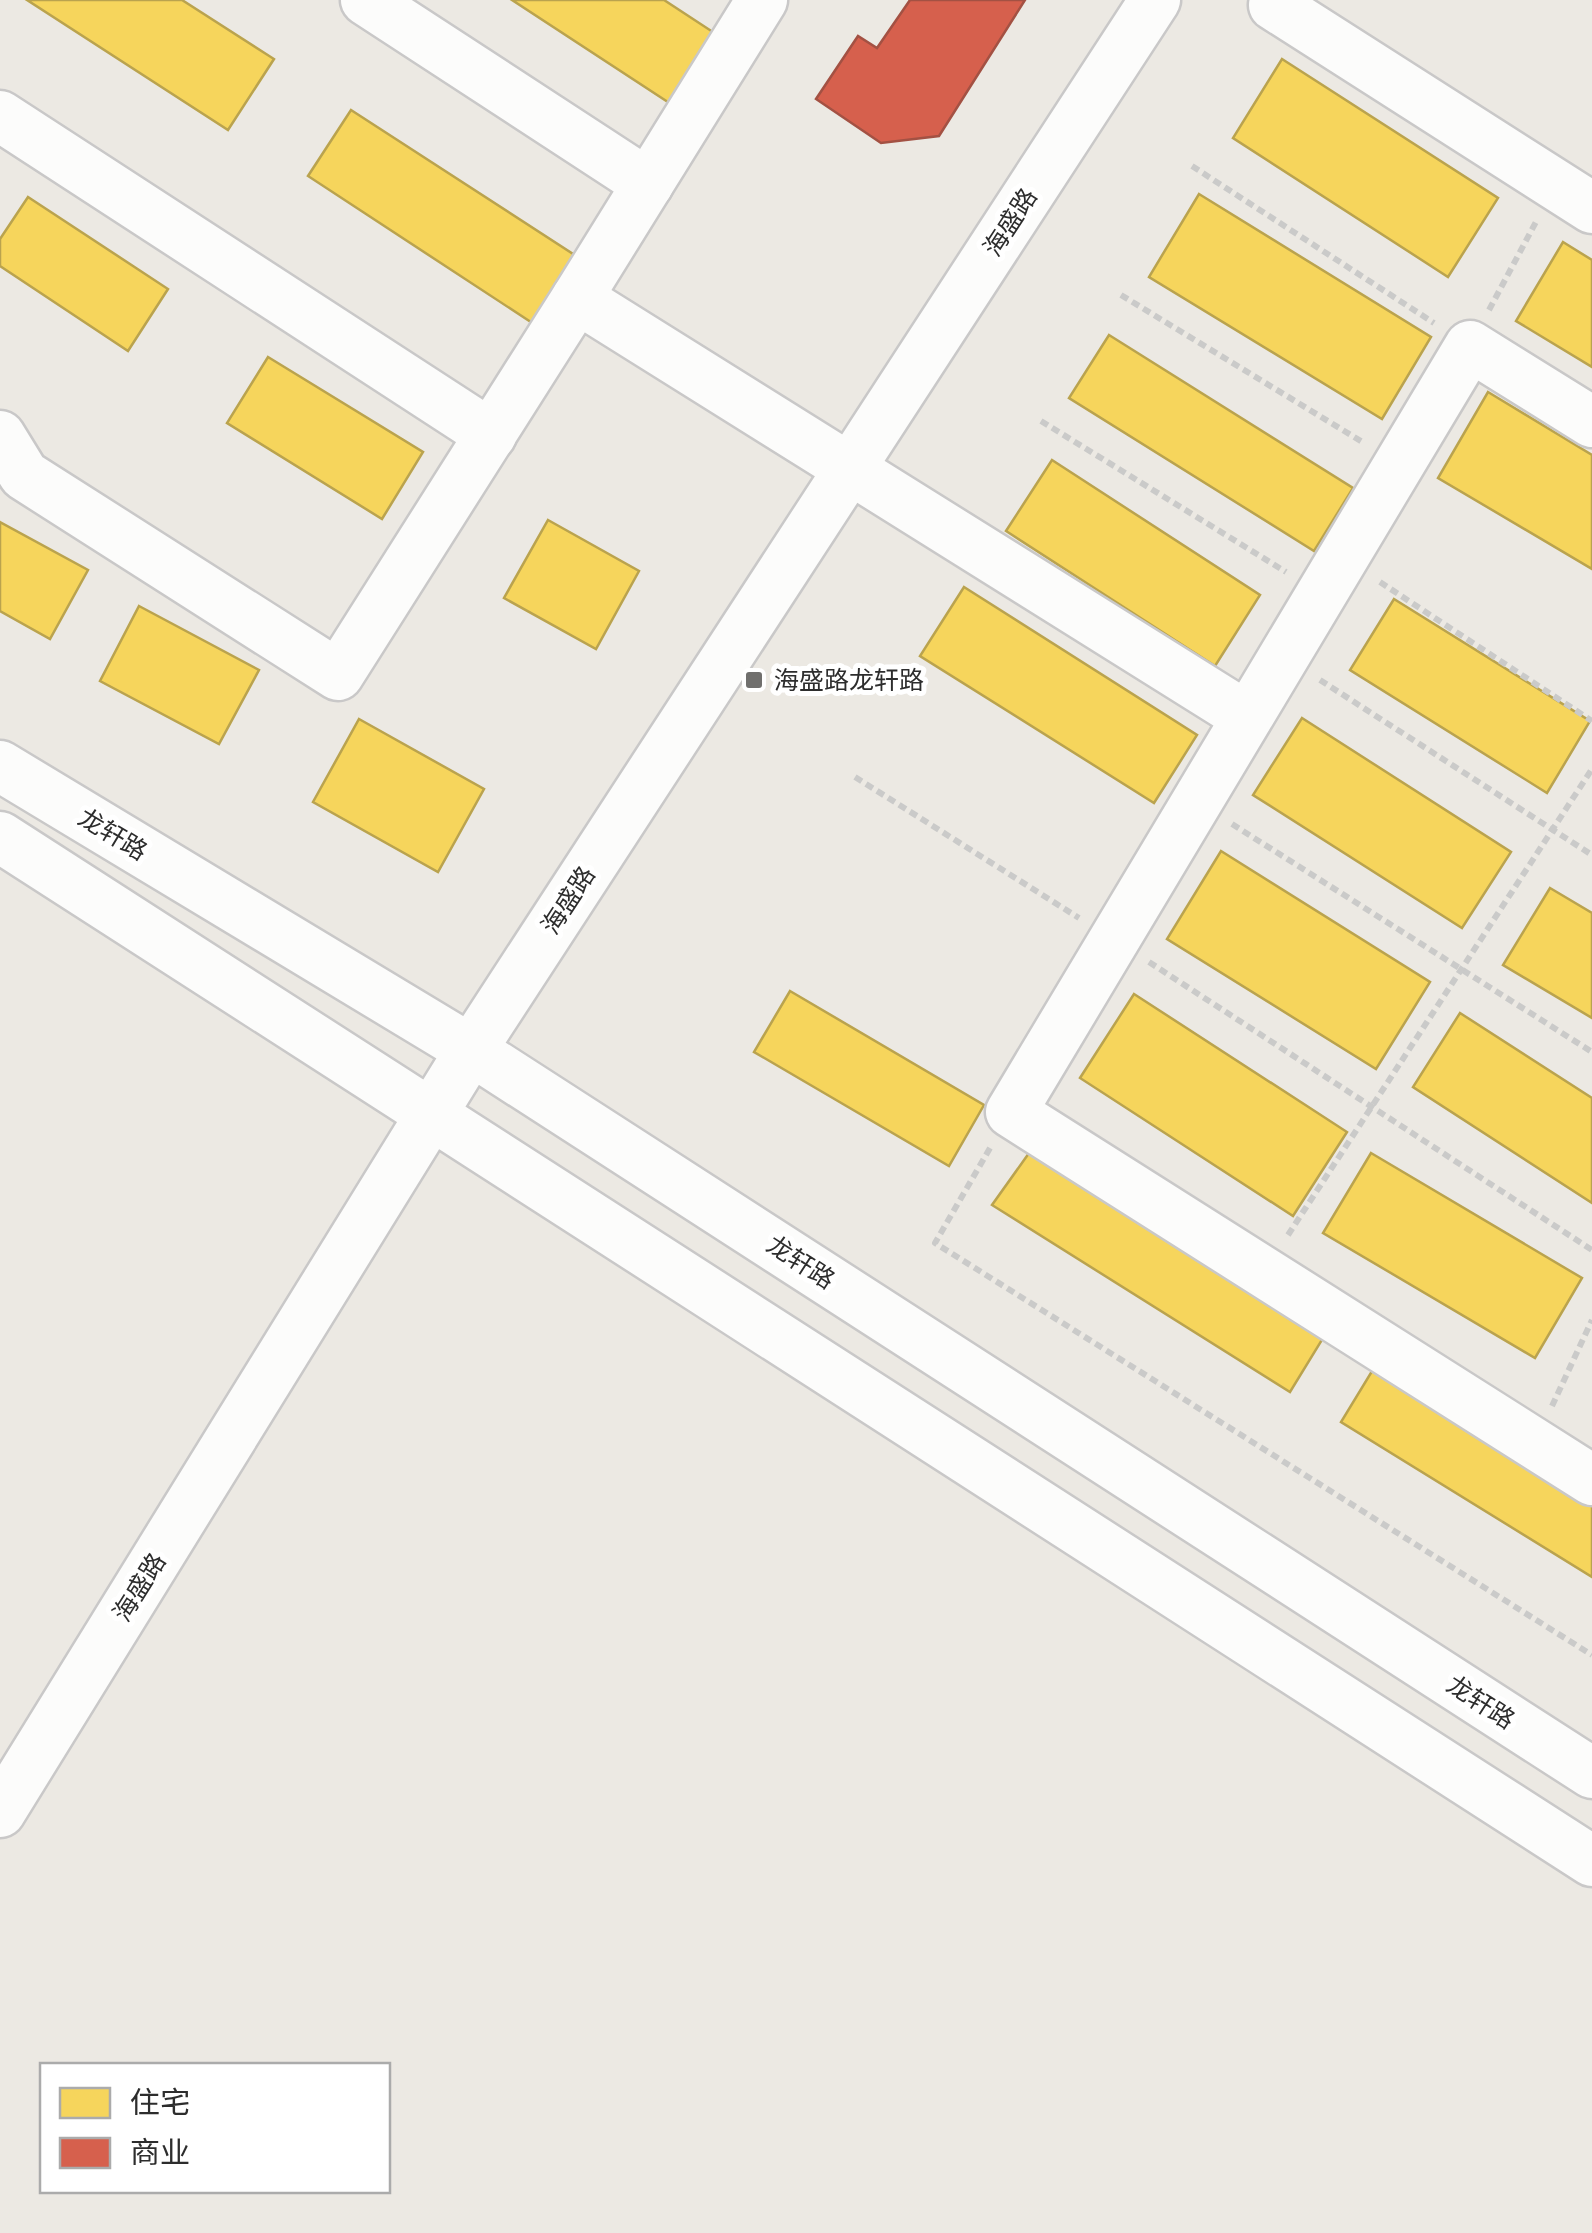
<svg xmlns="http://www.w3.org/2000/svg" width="1592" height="2233" font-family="Lato,'Noto Sans SC',sans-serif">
<rect width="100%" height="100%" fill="#ece9e3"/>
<g fill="#f6d55c" stroke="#baa34e" stroke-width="2.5">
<path d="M27,0H182L274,59L228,130Z"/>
<path d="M512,0H664L719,36L674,106Z"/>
<path d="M1282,59L1498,198L1448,277L1233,138Z"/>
<path d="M351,110L587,263L543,330L308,176Z"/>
<path d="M1199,194L1431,337L1382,419L1149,277Z"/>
<path d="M28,197L168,289L128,351L0,266V239Z"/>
<path d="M1563,242L1592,260V367L1516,321Z"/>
<path d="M1109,335L1353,488L1314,551L1069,398Z"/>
<path d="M268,357L423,452L382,519L227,423Z"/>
<path d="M1488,392L1592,455V569L1438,478Z"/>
<path d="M1052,460L1260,595L1215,666L1006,531Z"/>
<path d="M548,520L639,571L596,649L504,598Z"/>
<path d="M0,522L88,570L50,639L0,611Z"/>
<path d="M964,587L1197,735L1154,803L920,656Z"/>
<path d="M1394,599L1590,721L1547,793L1350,670Z"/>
<path d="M139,606L259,670L219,744L100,681Z"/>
<path d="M1302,718L1511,852L1462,928L1253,795Z"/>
<path d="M359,719L484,789L438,872L313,802Z"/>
<path d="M1221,851L1430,982L1376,1069L1167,939Z"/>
<path d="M1550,888L1592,913V1018L1503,965Z"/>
<path d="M790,991L984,1105L949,1166L754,1052Z"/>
<path d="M1134,994L1347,1132L1293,1216L1080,1078Z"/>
<path d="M1460,1013L1592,1098V1203L1413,1087Z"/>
<path d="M1034,1146L1328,1330L1290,1392L992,1205Z"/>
<path d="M1371,1153L1582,1278L1535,1358L1323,1233Z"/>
<path d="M1380,1358L1592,1490V1577L1341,1422Z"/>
</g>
<path fill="#d6604d" stroke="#a35143" stroke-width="2.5" d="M910,0H1025L939,136L881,143L816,99L858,36L877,48Z"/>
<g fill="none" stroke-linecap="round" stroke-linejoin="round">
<defs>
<g id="minor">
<path d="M366,0L648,184"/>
<path d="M1276,0L1274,5L1592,208"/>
<path d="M0,116L491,435"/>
<path d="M577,298L762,0"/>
<path d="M1592,422L1470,346L1011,1112L1592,1480"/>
<path d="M0,436L24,475L338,675L577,298L1247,717"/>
<path d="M0,766L471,1050L1592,1773"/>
<path d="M0,837L1592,1861"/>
<path d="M0,1812L471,1050L1155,0"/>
</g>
</defs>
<use href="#minor" stroke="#c9c8c8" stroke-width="55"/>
<g stroke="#cacac9" stroke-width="6" stroke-dasharray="8 5" stroke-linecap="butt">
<path d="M1192,166L1434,323"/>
<path d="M1121,295L1364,443"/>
<path d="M1489,310L1537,220"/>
<path d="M1041,421L1286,572"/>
<path d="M1380,582L1592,721"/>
<path d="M1320,680L1592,855"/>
<path d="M855,777L1079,918"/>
<path d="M1232,824L1592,1052"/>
<path d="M1149,962L1592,1250"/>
<path d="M990,1148L935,1243L1592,1655"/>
<path d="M1288,1235L1592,769"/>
<path d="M1552,1406L1592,1320"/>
</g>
<use href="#minor" stroke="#fcfcfb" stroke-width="50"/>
</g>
<rect fill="#706f6d" stroke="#fff" stroke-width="4" x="744" y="670" width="20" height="20" rx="5"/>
<g text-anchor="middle" stroke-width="10" stroke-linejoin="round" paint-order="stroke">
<g font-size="25" fill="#2d2d2d" stroke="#fff">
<text transform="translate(1010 222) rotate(-57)" y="9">海盛路</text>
<text transform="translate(113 834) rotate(31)" y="9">龙轩路</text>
<text transform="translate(568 900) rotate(-57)" y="9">海盛路</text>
<text transform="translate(801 1262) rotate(33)" y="9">龙轩路</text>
<text transform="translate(139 1587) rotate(-58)" y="9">海盛路</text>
<text transform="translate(1481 1702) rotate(33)" y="9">龙轩路</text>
</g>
<g font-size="25" fill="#2d2d2d" stroke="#fff" text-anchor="start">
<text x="774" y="689">海盛路龙轩路</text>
</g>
</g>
<rect x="40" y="2063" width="350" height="130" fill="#ffffff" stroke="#ababab" stroke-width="2.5"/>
<rect x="60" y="2088" width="50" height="30" fill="#f6d55c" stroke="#ababab" stroke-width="2.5"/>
<text x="130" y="2113" font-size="30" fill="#2d2d2d">住宅</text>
<rect x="60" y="2138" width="50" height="30" fill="#d6604d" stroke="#ababab" stroke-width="2.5"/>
<text x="130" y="2163" font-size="30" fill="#2d2d2d">商业</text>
</svg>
